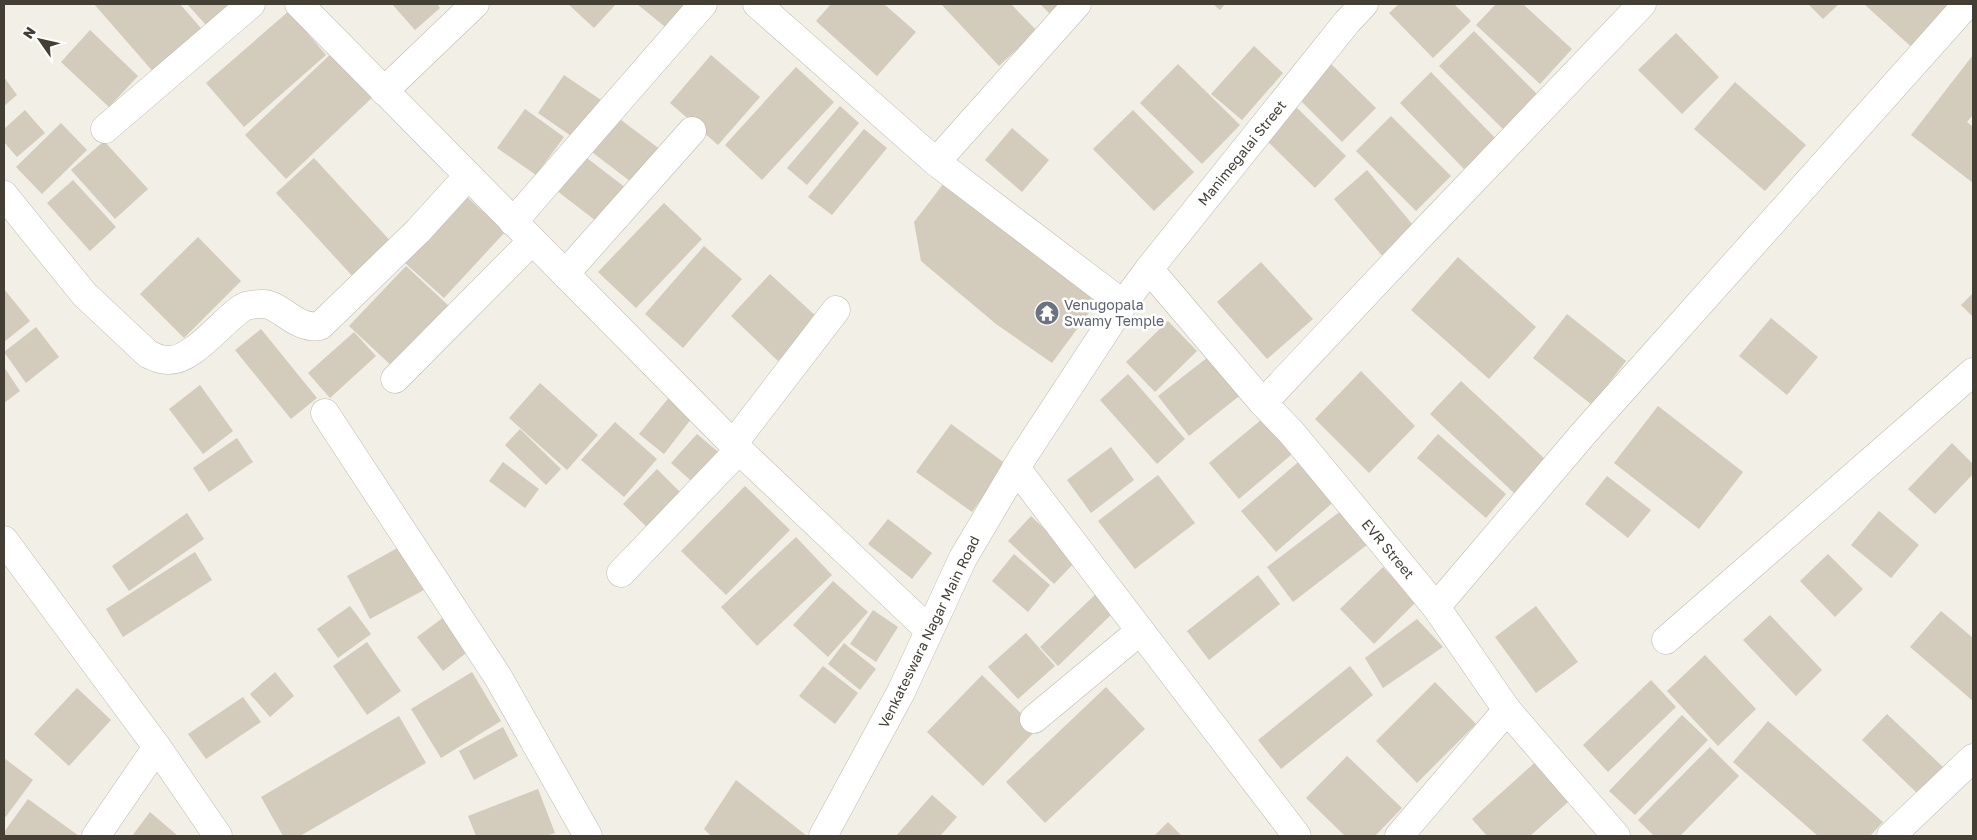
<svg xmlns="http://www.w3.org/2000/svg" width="1977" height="840" font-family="'Golos Text',sans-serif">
<rect width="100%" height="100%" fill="#f2efe6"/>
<g fill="#d3cbbc">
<path d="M94,4H180L205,33L156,75Z"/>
<path d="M187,4H229L206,25Z"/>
<path d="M392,4H437L440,8L415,30Z"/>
<path d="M568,4H616L594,28Z"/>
<path d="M637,4H699L674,34Z"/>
<path d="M831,4H884L916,32L877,76L816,21Z"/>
<path d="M941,4H1011L1037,31L999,66Z"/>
<path d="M1040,4H1069L1054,18Z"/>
<path d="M1213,4H1225L1220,10Z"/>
<path d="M1399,4H1454L1471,21L1433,58L1389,13Z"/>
<path d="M1496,4H1523L1572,49L1540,84L1476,25Z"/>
<path d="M1808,4H1839L1823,19Z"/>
<path d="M1864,4H1952L1916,51Z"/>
<path d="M289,11L326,55L244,127L206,83Z"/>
<path d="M90,30L138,76L109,107L61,62Z"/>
<path d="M1474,31L1537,94L1503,129L1439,66Z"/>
<path d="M1676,33L1719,77L1682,114L1638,70Z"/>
<path d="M1254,46L1283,73L1242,120L1211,94Z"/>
<path d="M335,50L376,94L286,179L245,135Z"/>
<path d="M711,55L760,97L718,145L670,103Z"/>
<path d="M1973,55V115L1967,122L1973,127V183L1911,135Z"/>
<path d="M1326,59L1376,108L1342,142L1293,93Z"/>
<path d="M1178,64L1240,125L1202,164L1140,103Z"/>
<path d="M796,67L834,102L762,180L725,145Z"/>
<path d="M1431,72L1496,139L1464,169L1400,103Z"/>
<path d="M564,75L601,100L574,138L538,113Z"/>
<path d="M4,77L17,95L4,106Z"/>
<path d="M1735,82L1806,145L1765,191L1694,129Z"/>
<path d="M1293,104L1346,156L1315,188L1262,136Z"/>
<path d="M840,106L859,123L807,185L787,168Z"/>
<path d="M525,109L564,137L536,175L497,148Z"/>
<path d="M25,110L45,133L17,157L4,142V129Z"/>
<path d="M1133,110L1194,172L1154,211L1093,149Z"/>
<path d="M613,114L661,150L635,185L588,149Z"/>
<path d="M1391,116L1451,176L1416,211L1356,151Z"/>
<path d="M61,123L87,150L42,194L16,167Z"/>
<path d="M1012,128L1049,160L1022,192L985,160Z"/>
<path d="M864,129L887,148L832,215L808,197Z"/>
<path d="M104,141L148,189L115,219L71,170Z"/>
<path d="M579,152L626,188L600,224L552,187Z"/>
<path d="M314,158L394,245L356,280L276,193Z"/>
<path d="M1367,170L1418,231L1385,259L1334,199Z"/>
<path d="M947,179L1097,302L1052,363L996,324L921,261L914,222Z"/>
<path d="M73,180L116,227L90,251L47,203Z"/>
<path d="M466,196L505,232L444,298L405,263Z"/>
<path d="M664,203L702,239L636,308L598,272Z"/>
<path d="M198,237L241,281L184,338L140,294Z"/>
<path d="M704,246L742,279L683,348L645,314Z"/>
<path d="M1458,257L1536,327L1489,379L1411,310Z"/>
<path d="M1261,262L1313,319L1267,359L1217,302Z"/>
<path d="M406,266L451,308L395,369L349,326Z"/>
<path d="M770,274L818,318L778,361L731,316Z"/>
<path d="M4,289L30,321L4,342Z"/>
<path d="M1973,293V317L1961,305Z"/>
<path d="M1567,314L1626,361L1592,405L1533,358Z"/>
<path d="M1771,318L1818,357L1787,395L1739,356Z"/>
<path d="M1168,321L1197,351L1155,392L1126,362Z"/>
<path d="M36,327L59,357L26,383L4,352Z"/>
<path d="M261,329L317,398L291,419L235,350Z"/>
<path d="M354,332L376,356L330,398L308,373Z"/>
<path d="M1212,354L1243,393L1189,436L1158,396Z"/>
<path d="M4,367L20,391L4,403Z"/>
<path d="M1361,371L1415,426L1369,473L1315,419Z"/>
<path d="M1128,374L1185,439L1157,464L1100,400Z"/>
<path d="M1461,381L1545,459L1514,493L1430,414Z"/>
<path d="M540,383L598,435L567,470L509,418Z"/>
<path d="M200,385L233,431L203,454L169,409Z"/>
<path d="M671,395L695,414L664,454L639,434Z"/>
<path d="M1658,406L1743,472L1699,529L1614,463Z"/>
<path d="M1267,415L1297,450L1239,499L1209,463Z"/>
<path d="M615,422L657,459L624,497L581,460Z"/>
<path d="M951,424L1006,464L972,512L916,472Z"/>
<path d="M520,429L561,469L546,485L505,445Z"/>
<path d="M697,434L723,456L697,486L671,463Z"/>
<path d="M1438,434L1506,494L1486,518L1417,458Z"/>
<path d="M237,438L253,462L209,492L193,468Z"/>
<path d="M1952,443L1973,464V474L1935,514L1908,489Z"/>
<path d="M1111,447L1134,480L1091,513L1067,480Z"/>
<path d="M1303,458L1337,499L1276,552L1241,511Z"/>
<path d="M503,462L539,489L525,508L489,481Z"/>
<path d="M657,469L687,499L654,534L623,504Z"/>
<path d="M1158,475L1195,523L1135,569L1098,521Z"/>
<path d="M1607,476L1651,510L1628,538L1585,504Z"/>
<path d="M745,486L790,530L726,595L681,551Z"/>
<path d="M1346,507L1372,541L1293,602L1267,567Z"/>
<path d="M1879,511L1919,545L1891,578L1851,545Z"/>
<path d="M187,513L204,539L129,591L112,566Z"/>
<path d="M1031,516L1077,560L1054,584L1008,541Z"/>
<path d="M888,519L932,553L912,579L868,544Z"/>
<path d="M796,537L832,575L757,646L721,607Z"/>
<path d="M401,546L424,590L370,619L347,576Z"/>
<path d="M195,552L212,580L123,637L106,609Z"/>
<path d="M1014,554L1050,585L1028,612L992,581Z"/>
<path d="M1828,554L1863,589L1835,617L1800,581Z"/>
<path d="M1383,567L1416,602L1374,644L1340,609Z"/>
<path d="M1258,575L1280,604L1209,660L1187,631Z"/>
<path d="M833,581L868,612L828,657L793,625Z"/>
<path d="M1097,593L1115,611L1058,666L1040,647Z"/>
<path d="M350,606L371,634L338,658L317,629Z"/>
<path d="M1536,606L1578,662L1536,693L1495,637Z"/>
<path d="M873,610L898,627L876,662L850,644Z"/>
<path d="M1941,611L1973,638V701L1910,647Z"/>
<path d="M1770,615L1822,670L1796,696L1743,640Z"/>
<path d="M444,617L470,650L443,671L417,637Z"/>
<path d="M1417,619L1443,647L1383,688L1365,658Z"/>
<path d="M1026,633L1055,666L1018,699L988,667Z"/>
<path d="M367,642L401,691L367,715L333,666Z"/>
<path d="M844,643L876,669L860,690L828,664Z"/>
<path d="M1705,655L1756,709L1718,746L1667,691Z"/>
<path d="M823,666L858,693L835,724L799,696Z"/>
<path d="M1350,666L1373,695L1281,769L1258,740Z"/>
<path d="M275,672L294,696L270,717L250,694Z"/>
<path d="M472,672L501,721L441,758L411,709Z"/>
<path d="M982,675L1037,729L983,786L927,732Z"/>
<path d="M1651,680L1676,707L1608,772L1583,745Z"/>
<path d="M1435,682L1476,724L1417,783L1376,741Z"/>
<path d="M1106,687L1145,729L1045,823L1006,782Z"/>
<path d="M77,688L111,720L69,766L34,734Z"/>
<path d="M243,697L261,722L206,759L188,734Z"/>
<path d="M1887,714L1943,767L1917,793L1862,740Z"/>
<path d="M1682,715L1708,740L1635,815L1609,791Z"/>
<path d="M399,716L426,763L300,836H283L261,797Z"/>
<path d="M1768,721L1883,822L1870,836H1818L1733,762Z"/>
<path d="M503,727L518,756L474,780L459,751Z"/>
<path d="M1710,747L1739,776L1680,836H1654L1638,820Z"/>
<path d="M1347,756L1402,808L1375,836H1345L1306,798Z"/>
<path d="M1541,757L1576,795L1530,836H1487L1472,819Z"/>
<path d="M4,758L33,780L4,819Z"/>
<path d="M736,780L807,836H711L704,829Z"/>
<path d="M538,789L555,833L546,836H476L468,816Z"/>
<path d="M932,795L957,817L940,836H896Z"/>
<path d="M28,799L79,836H4V832Z"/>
<path d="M150,812L178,836H132Z"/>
<path d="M1168,822L1182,836H1154Z"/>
</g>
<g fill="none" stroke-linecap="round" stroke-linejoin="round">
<defs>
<g id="street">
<path d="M299,4L739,450L929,630"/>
<path d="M757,4L936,162L1123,304"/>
<path d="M384,91L475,4"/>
<path d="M105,129L251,4"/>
<path d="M936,162L1077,4"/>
<path d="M4,195L84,294L148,354C154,357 160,360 167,360C192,362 221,322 242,308C246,305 255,304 261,304C280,302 294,330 320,326L418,231L468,176"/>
<path d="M513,222L703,4"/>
<path d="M1149,269L1263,403L1291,432L1436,607L1507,710L1616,836"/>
<path d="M565,274L692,131"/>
<path d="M395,379L532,241"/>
<path d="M1263,403L1420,236L1642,4"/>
<path d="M325,413L498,677L588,836"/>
<path d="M733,444L836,310"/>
<path d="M1016,468L1297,836"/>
<path d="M4,540L157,747L218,836"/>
<path d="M621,573L739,450"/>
<path d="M1436,607L1584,433L1967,4"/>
<path d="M1666,640L1973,372"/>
<path d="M1034,719L1140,631"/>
<path d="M96,836L157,747"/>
<path d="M823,836L901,692L963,558L1024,455L1123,304L1149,269L1347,22L1364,4"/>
<path d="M1399,836L1507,710"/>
<path d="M1891,836L1973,758"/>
</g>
</defs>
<use href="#street" stroke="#bfb9ac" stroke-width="29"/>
<use href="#street" stroke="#fff" stroke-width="28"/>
</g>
<defs>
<symbol id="temple-disc" viewBox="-11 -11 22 22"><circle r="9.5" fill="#6b7280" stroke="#fff"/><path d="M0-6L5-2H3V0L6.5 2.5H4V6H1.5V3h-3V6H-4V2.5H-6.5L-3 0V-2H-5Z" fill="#fff"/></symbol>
</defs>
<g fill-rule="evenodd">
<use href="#temple-disc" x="1033" y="299" width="28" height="28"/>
</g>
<g text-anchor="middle" stroke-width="5" stroke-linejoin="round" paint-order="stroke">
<g font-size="14" fill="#443f35" stroke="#fff">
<text transform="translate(1242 153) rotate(-51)" y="5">Manimegalai Street</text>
<text transform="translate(1388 549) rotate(50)" y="5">EVR Street</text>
<text transform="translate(929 632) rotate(-64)" y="5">Venkateswara Nagar Main Road</text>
</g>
<g font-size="14" fill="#5b616d" stroke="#fff" text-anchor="start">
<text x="1064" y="310">Venugopala<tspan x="1064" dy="16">Swamy Temple</tspan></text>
</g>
</g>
<rect width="1977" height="840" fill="none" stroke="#443f35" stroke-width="10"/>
<g transform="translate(40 40) rotate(304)" stroke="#ffffff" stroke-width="4" paint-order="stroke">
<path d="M0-4L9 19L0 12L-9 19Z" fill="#443f35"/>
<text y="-8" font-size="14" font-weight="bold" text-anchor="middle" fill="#443f35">N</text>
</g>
</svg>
